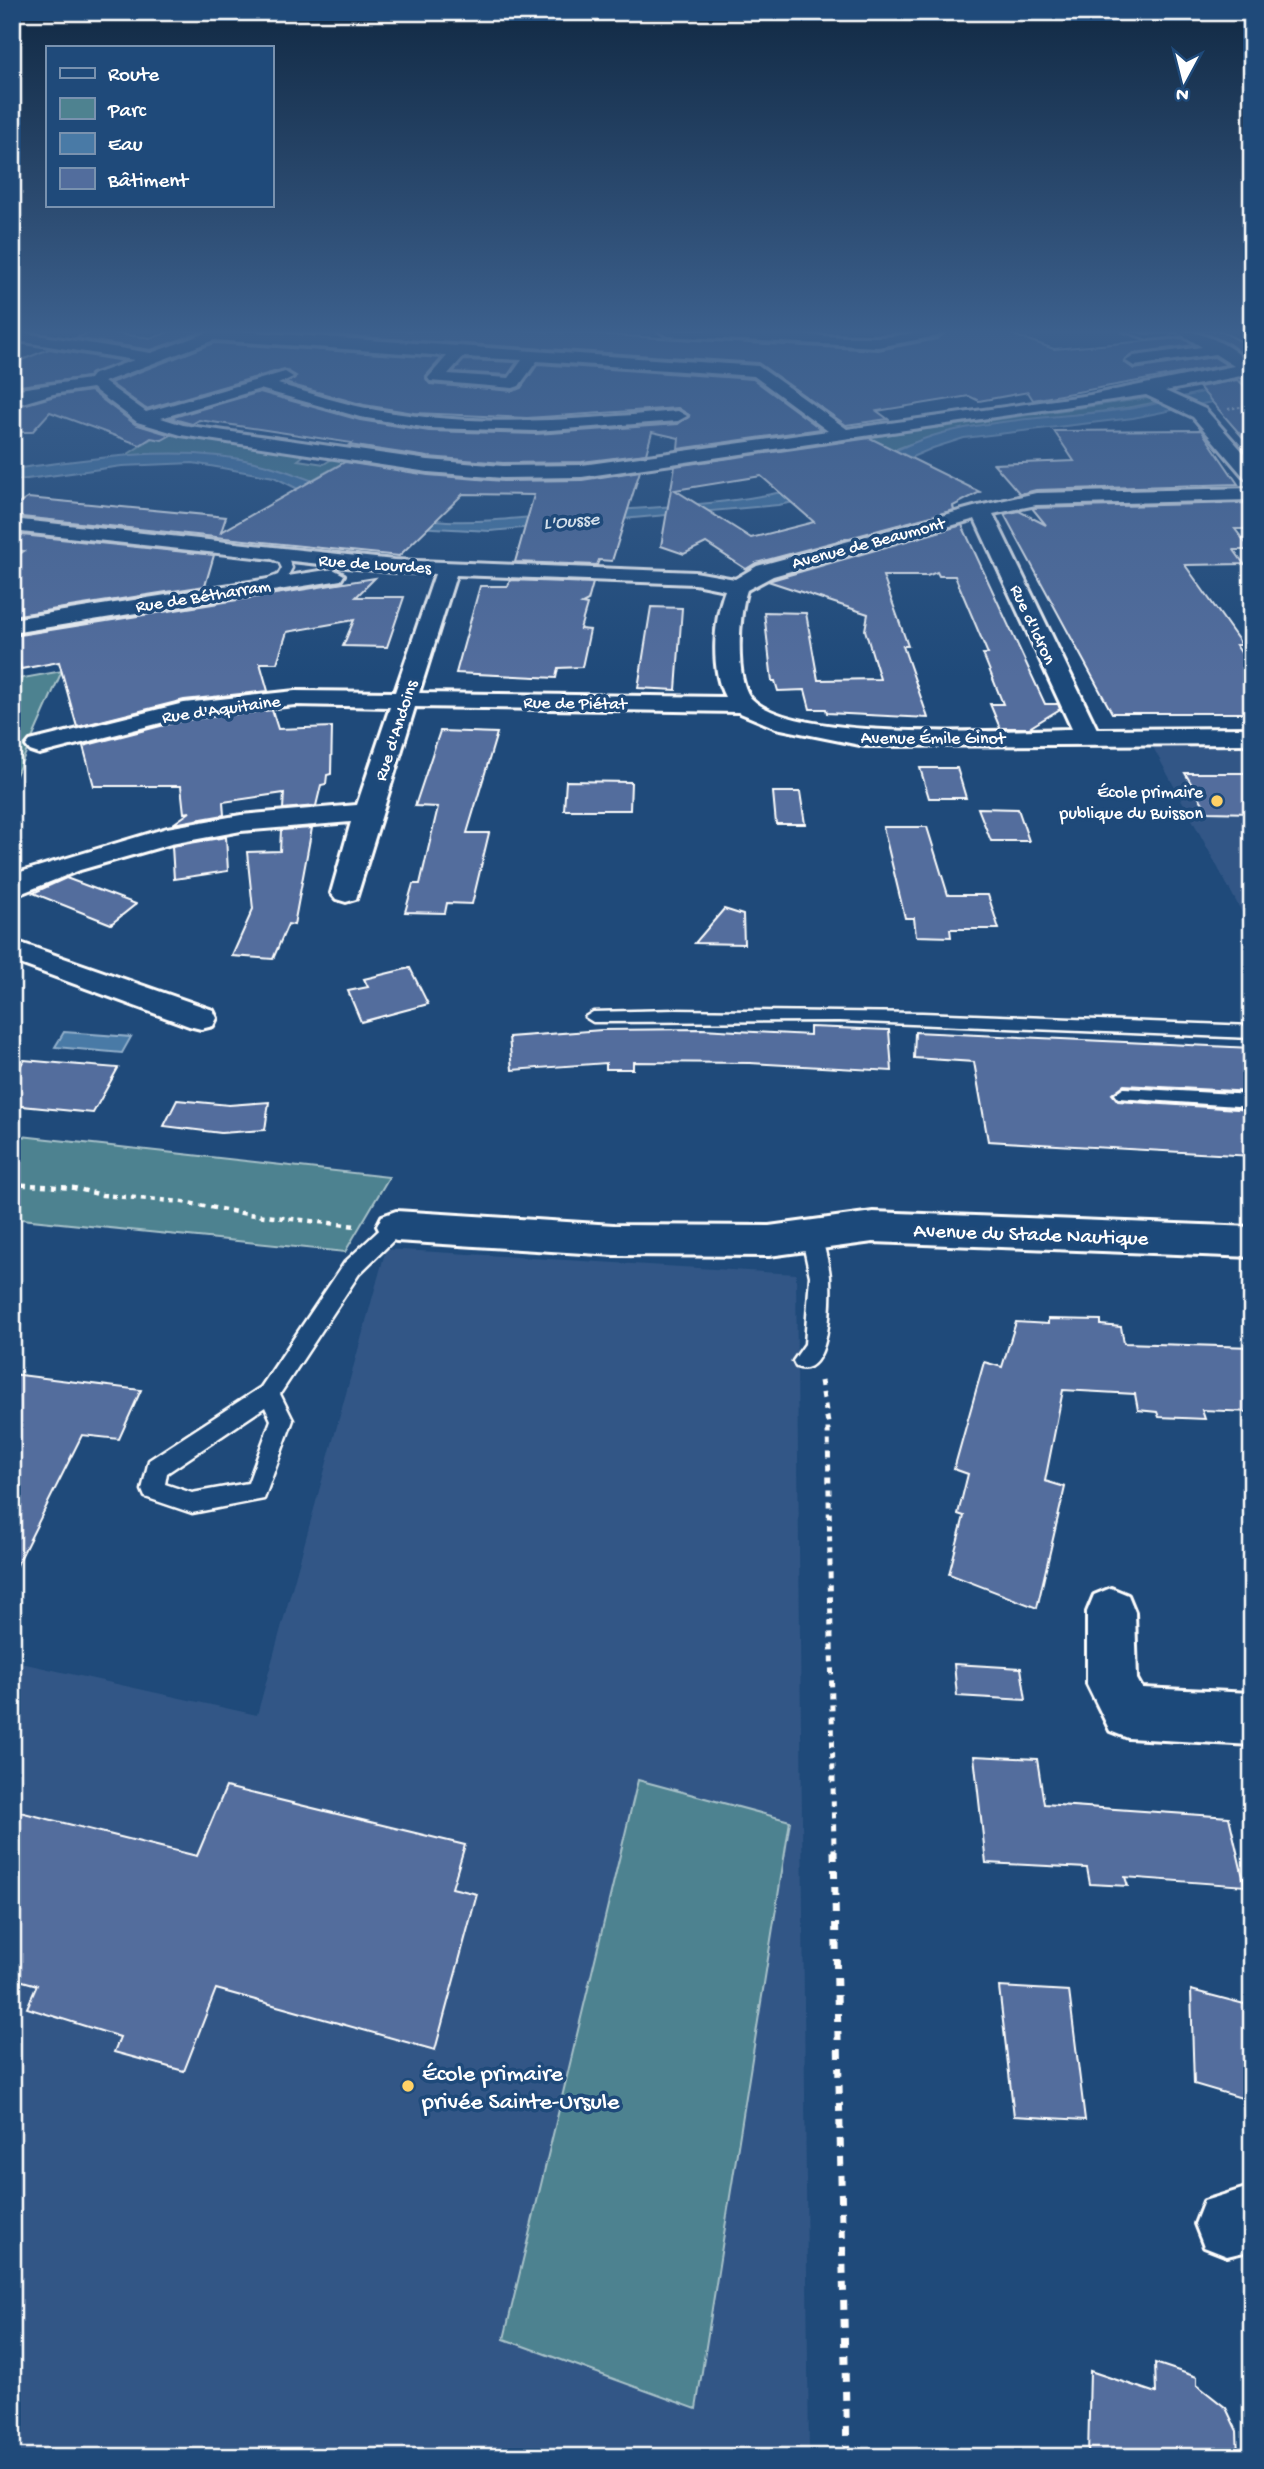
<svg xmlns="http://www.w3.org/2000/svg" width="1264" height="2469" font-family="'Gochi Hand',sans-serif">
<rect width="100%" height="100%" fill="#1f4a7a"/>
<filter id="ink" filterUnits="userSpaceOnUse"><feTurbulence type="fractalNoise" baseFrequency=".0143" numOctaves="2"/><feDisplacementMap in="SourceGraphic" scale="14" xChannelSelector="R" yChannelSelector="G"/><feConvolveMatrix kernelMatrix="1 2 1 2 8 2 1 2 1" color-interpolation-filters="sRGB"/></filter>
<g filter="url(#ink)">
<g fill="#325786">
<path d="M1252,746V931L1153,747Z"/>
<path d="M386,1249L796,1274L809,2457H12V1661L257,1715Z"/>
</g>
<g fill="#4e8290" stroke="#a6c0c8" stroke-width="2">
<path d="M1148,398L1161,401C1068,423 968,415 880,456L857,439Z"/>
<path d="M163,431L307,453L298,460L324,464L335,457L350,459L310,481C250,455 190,452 125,456Z"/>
<path d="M62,671L12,784V680Z"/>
<path d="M12,1135L389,1177L345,1252L12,1218Z"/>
<path d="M638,1780L790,1821L696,2409L504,2339Z"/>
</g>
<g fill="#497aa6" stroke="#92afca" stroke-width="2">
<path d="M1252,378V394L1133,418L964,438L933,448L816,498L778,505L490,531L415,527L346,513L274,477L193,463L122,466L12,481V469C93,459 178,443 259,463C324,479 378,517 447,521C494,523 541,515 587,512C664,506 746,505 821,482C866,469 904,441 951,431C1010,417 1074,417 1134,408C1174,401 1213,389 1252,378Z"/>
<path d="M64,1032L131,1037L122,1053L55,1047Z"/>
</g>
<g fill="#526d9d" stroke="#fff" stroke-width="2" fill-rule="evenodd">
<path d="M94,331L152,338L172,331H205L151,350L75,338Z"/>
<path d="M270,331H535L878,350L937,339L947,331H1002L1054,349L1182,338L1194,345L1134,353L1124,362L1134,369L1214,357L1227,365L1033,400L1028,392L979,401L969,396L877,411L888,419L846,425L758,363Z"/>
<path d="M1197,331H1221L1252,347V361L1229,344Z"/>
<path d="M214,343L442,358L426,376L430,384L513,391L521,388L538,364L753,379L821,429L678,449L679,438L652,432L646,454L582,462L503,463L428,457L349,445L352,443L199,420L192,424L170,418L260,392L360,420L429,431L536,434L678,424L689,415L678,408L527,418L414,413L364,405L285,383L296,376L284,369L146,409L110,383Z"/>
<path d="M49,349L124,361L88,377L12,387V364Z"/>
<path d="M464,360L517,362L508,375L453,372Z"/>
<path d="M1237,380L1252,391V448L1199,387Z"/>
<path d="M91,391L135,424L171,435L162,440L151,438L140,445L50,412L32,432H12V408L55,396Z"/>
<path d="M1201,430L1238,484L1036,490L1020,494L994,464L1074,461L1054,431Z"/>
<path d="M870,438L980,492L953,506L954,510L756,563L746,569L706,543L684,554L661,546L675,466ZM761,476L814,522L751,538L675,490Z"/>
<path d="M345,462L428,475L503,481L582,480L640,471L612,561L599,560L597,565L515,562L534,495L463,494L399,556L12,516V508L28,498L226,517L221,532Z"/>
<path d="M1245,503L1252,511V529H1235L1251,550H1234L1244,564L1185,565L1242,645H1236L1252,669V713H1112L1004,514L1019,511L1046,525L1032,508Z"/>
<path d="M962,525L1045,704H1058L1060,709L1029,728H1000L990,704H1003L983,654H988L955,576H939L937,572L927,576H883L908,646H903L928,718L827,713L826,709H810L805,690L778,691L775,681H772L764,612L806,613L818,680L880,679L865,630L868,614L768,581Z"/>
<path d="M12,534L214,555L205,586L12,616V559L24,551L12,550Z"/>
<path d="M375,578L356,597H404L387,647L343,646L354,620L287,632L277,663H260L268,691L184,700L77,727L59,662L21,669L13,636Z"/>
<path d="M510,580L593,583L588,601L582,604L587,605L580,629L590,630L582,667L558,668L556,678L456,673L480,586H508Z"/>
<path d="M651,607L682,608L676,690L638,688Z"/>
<path d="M272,710L278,729L332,727L331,774L327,775L326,784L321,785L316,806L283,809L284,793L223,802L224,815L173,824L190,812L184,813L181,786H94L83,746L184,720Z"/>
<path d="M440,731L497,733L467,833H489L472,904L447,903L445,913L405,912L413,884H420L438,807L415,806Z"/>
<path d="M920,768H957L966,798H929Z"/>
<path d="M1185,773H1252V813L1208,812Z"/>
<path d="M566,781L631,782L630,810H564Z"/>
<path d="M773,792H800L805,824H776Z"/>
<path d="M978,808L1018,809L1029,841H991Z"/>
<path d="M883,827H927L948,895H988L999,929H950L951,937L916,936L914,918H905Z"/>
<path d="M312,828L294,925L288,924L273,959L232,956L253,909L247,852L280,851L281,830Z"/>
<path d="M226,837L228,871L174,879L172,846Z"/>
<path d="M66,878L136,904L111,924L33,893Z"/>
<path d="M724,909L743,915L744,944L695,943Z"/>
<path d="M410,968L428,1004L361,1022L348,991L368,987L364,979Z"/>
<path d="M810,1027L889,1030L892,1071L750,1063L633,1062V1069H606V1063L512,1070L509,1037L602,1030L702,1029L810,1035Z"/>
<path d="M915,1032L1252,1048V1092L1124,1085L1112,1094L1118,1101L1252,1110V1156L988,1141L974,1062L914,1058Z"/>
<path d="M24,1060L68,1064L118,1068L93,1113L12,1105V1079Z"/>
<path d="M177,1100L229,1105L269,1102L265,1130L221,1133L164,1126Z"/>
<path d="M1048,1319L1101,1320V1325L1121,1327L1124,1343L1252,1347V1412L1202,1410L1205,1419L1159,1417L1157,1412L1138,1410L1135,1394L1063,1390L1045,1481L1065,1487L1037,1608L949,1574L964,1516L958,1514L968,1474L954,1469L984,1362L1002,1367L1016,1322L1048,1324Z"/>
<path d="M12,1374L141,1390L119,1439L82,1435L12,1575Z"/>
<path d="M954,1664L1021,1668L1026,1700L957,1696Z"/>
<path d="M974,1756L1037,1759L1044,1804L1229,1817L1245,1886L1125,1877L1128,1886L1090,1884L1087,1868L986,1863Z"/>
<path d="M226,1787L465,1845L452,1888L477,1894L435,2050L216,1989L184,2071L114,2052L120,2037L27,2008L37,1985L12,1978V1810L197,1856Z"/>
<path d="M999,1987L1069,1991L1085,2120L1014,2116Z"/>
<path d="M1191,1990L1252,2006V2101L1194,2084Z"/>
<path d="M1155,2363L1197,2377V2385L1226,2408L1237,2431L1238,2457H1088L1090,2371L1156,2393Z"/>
</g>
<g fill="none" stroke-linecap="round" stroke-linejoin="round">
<defs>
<g id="service">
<path d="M1123,331L1148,335L1194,334L1148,339Z"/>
<path d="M57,388L60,392L12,406V401Z"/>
<path d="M265,552L288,558L292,568L286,579L254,588V584L278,575L282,568L279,562L265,556Z"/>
<path d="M675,1010L922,1013L1252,1026V1038L840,1021L593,1022L585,1017L593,1012Z"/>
<path d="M1124,1088L1252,1095V1107L1118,1098L1115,1094Z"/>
<path d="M396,1219L403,1221L406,1226L403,1231L359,1274L280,1394L293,1420L264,1499L192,1513L145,1497L142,1490L149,1460L261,1387L345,1262L389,1221ZM265,1407L271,1420L248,1483L192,1493L165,1484L167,1473Z"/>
<path d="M811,1227L818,1229L821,1234C824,1248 829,1263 830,1277C831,1299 831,1380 796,1367L793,1361L805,1344L810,1276L801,1234L804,1229Z"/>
</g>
<g id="minor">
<path d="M12,331L151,353L212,331H233L758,366L847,429L1090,395L1234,366L1215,354L1134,366L1126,361L1134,356L1202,347L1176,331C1201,330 1236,346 1251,367L1241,376L1165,391L1205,409L1252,462V480L1245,478L1193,417L1146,395L582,477L503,478L428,472L181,435L137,422L92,388L12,400V390L89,379L92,375L134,360L12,340ZM214,340L447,356L428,378L430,381L513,388L519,386L537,361L754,376L828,431L582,465L503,466L428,460L183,425L161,418L260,389L360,417L429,428L536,431L678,421L687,416L678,411C578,420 476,428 376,410C343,404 310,393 278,384L293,377L285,372L146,412L104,382ZM463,357L522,360L509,378L448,374Z"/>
<path d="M659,331C731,329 803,337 875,337C898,337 921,330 945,331L937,336L878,347L667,336Z"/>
<path d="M1252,488V500L1036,505L993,514L1097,729L1252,728V744L865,746L776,728L738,712L415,707L356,899L346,902L336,899L331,893L351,822L241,831L171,844L80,870L12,897L14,874L167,828L241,815L357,805L390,707L295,705L184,717L39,754L30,751L26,746L30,741L184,703L295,691L395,692L435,574L394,572L12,531V519L394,560L695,572L735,579L757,566L974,507L1036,493ZM975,519L1072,729C1006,730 796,743 752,699C734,681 739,612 747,590L773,576ZM456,575L695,584L725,590C714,619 710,669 725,697L419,693Z"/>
<path d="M333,569L344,575L341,580L12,633V619Z"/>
<path d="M12,940L213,1010L217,1018L213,1026L201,1029L189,1026L12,961Z"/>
<path d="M396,1211L614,1225L769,1226L873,1212L1252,1227V1257L873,1242L769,1256L614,1255L396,1241L382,1236L377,1226L382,1216Z"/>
<path d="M1111,1588L1128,1595L1135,1612L1137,1679L1142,1688L1252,1693V1745L1128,1738L1110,1731L1087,1684V1612L1094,1595Z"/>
<path d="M1252,2186V2250L1227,2256L1204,2247L1195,2224L1204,2201Z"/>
</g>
</defs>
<use href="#service" stroke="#fff" stroke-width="5"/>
<use href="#minor" stroke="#fff" stroke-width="6"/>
<path stroke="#fff" stroke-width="2" stroke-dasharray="2.5 2.5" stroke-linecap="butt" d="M1228,409L1252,405"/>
<path stroke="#fff" stroke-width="4.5" stroke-dasharray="5 5" stroke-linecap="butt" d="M12,1184L74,1188L102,1195L183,1202L247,1214L356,1226"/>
<path stroke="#fff" stroke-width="5" stroke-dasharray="6 6" stroke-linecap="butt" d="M821,1381L828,1423L834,1853"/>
<path stroke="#fff" stroke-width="7" stroke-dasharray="9 9" stroke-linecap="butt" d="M834,1851L847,2457"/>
<use href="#service" fill="#1f4a7a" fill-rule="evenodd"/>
<use href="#minor" fill="#1f4a7a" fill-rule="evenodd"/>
</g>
</g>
<linearGradient id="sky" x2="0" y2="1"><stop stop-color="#112943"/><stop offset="0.49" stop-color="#3c608d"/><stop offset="1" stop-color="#3c608d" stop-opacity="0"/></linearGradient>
<rect width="1264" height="677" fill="url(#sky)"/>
<g fill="#ffd166" stroke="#1f4a7a" stroke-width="2.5">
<circle cx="1217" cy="801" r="7"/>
<circle cx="408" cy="2086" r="7"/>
</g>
<g text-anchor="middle" stroke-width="7" stroke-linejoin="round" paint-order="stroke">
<g font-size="18" fill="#fff" stroke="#1f4a7a">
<text transform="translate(868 542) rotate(-15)" y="6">Avenue de Beaumont</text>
<text transform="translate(375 563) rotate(4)" y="6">Rue de Lourdes</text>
<text transform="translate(203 595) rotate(-9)" y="6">Rue de Bétharram</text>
<text transform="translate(1034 624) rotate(65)" y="6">Rue d'Idron</text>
<text transform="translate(575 702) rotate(1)" y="6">Rue de Piétat</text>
<text transform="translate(221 708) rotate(-8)" y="6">Rue d'Aquitaine</text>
<text transform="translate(395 730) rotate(-72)" y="6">Rue d'Andoins</text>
<text x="933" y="743">Avenue Émile Ginot</text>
</g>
<g font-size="18" fill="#fff" stroke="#1f4a7a" text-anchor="end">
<text x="1203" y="797">École primaire<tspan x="1203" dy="21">publique du Buisson</tspan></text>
</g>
<g font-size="19" font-style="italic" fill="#d2dee9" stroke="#1f4a7a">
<text transform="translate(571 519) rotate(-5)" y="7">L'Ousse</text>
</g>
<g font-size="21" fill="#fff" stroke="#1f4a7a">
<text transform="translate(1031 1233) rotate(2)" y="7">Avenue du Stade Nautique</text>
</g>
<g font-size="24" fill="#fff" stroke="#1f4a7a" text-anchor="start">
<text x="422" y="2080">École primaire<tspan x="422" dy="28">privée Sainte-Ursule</tspan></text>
</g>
</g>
<rect width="1264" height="2469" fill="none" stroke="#1f4a7a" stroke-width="42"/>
<rect x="21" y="21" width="1222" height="2427" fill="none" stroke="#fff" stroke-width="2.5" filter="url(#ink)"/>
<rect x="46" y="46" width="228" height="161" fill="#1f4a7a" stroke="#7992af" stroke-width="2"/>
<rect x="60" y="68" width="35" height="10" fill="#1f4a7a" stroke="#7992af" stroke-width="2"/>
<text x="108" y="80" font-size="21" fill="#ffffff">Route</text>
<rect x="60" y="98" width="35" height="21" fill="#4e8290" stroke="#7992af" stroke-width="2"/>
<text x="108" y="116" font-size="21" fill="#ffffff">Parc</text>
<rect x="60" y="133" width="35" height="21" fill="#497aa6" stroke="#7992af" stroke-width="2"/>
<text x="108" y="150" font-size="21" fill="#ffffff">Eau</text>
<rect x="60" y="168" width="35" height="21" fill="#526d9d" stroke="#7992af" stroke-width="2"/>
<text x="108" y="186" font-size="21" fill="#ffffff">Bâtiment</text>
<g transform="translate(1184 80) rotate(187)" stroke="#1f4a7a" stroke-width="5" paint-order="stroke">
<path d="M0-5L12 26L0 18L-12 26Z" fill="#ffffff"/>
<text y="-10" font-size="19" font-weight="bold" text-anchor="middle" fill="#ffffff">N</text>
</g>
</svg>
